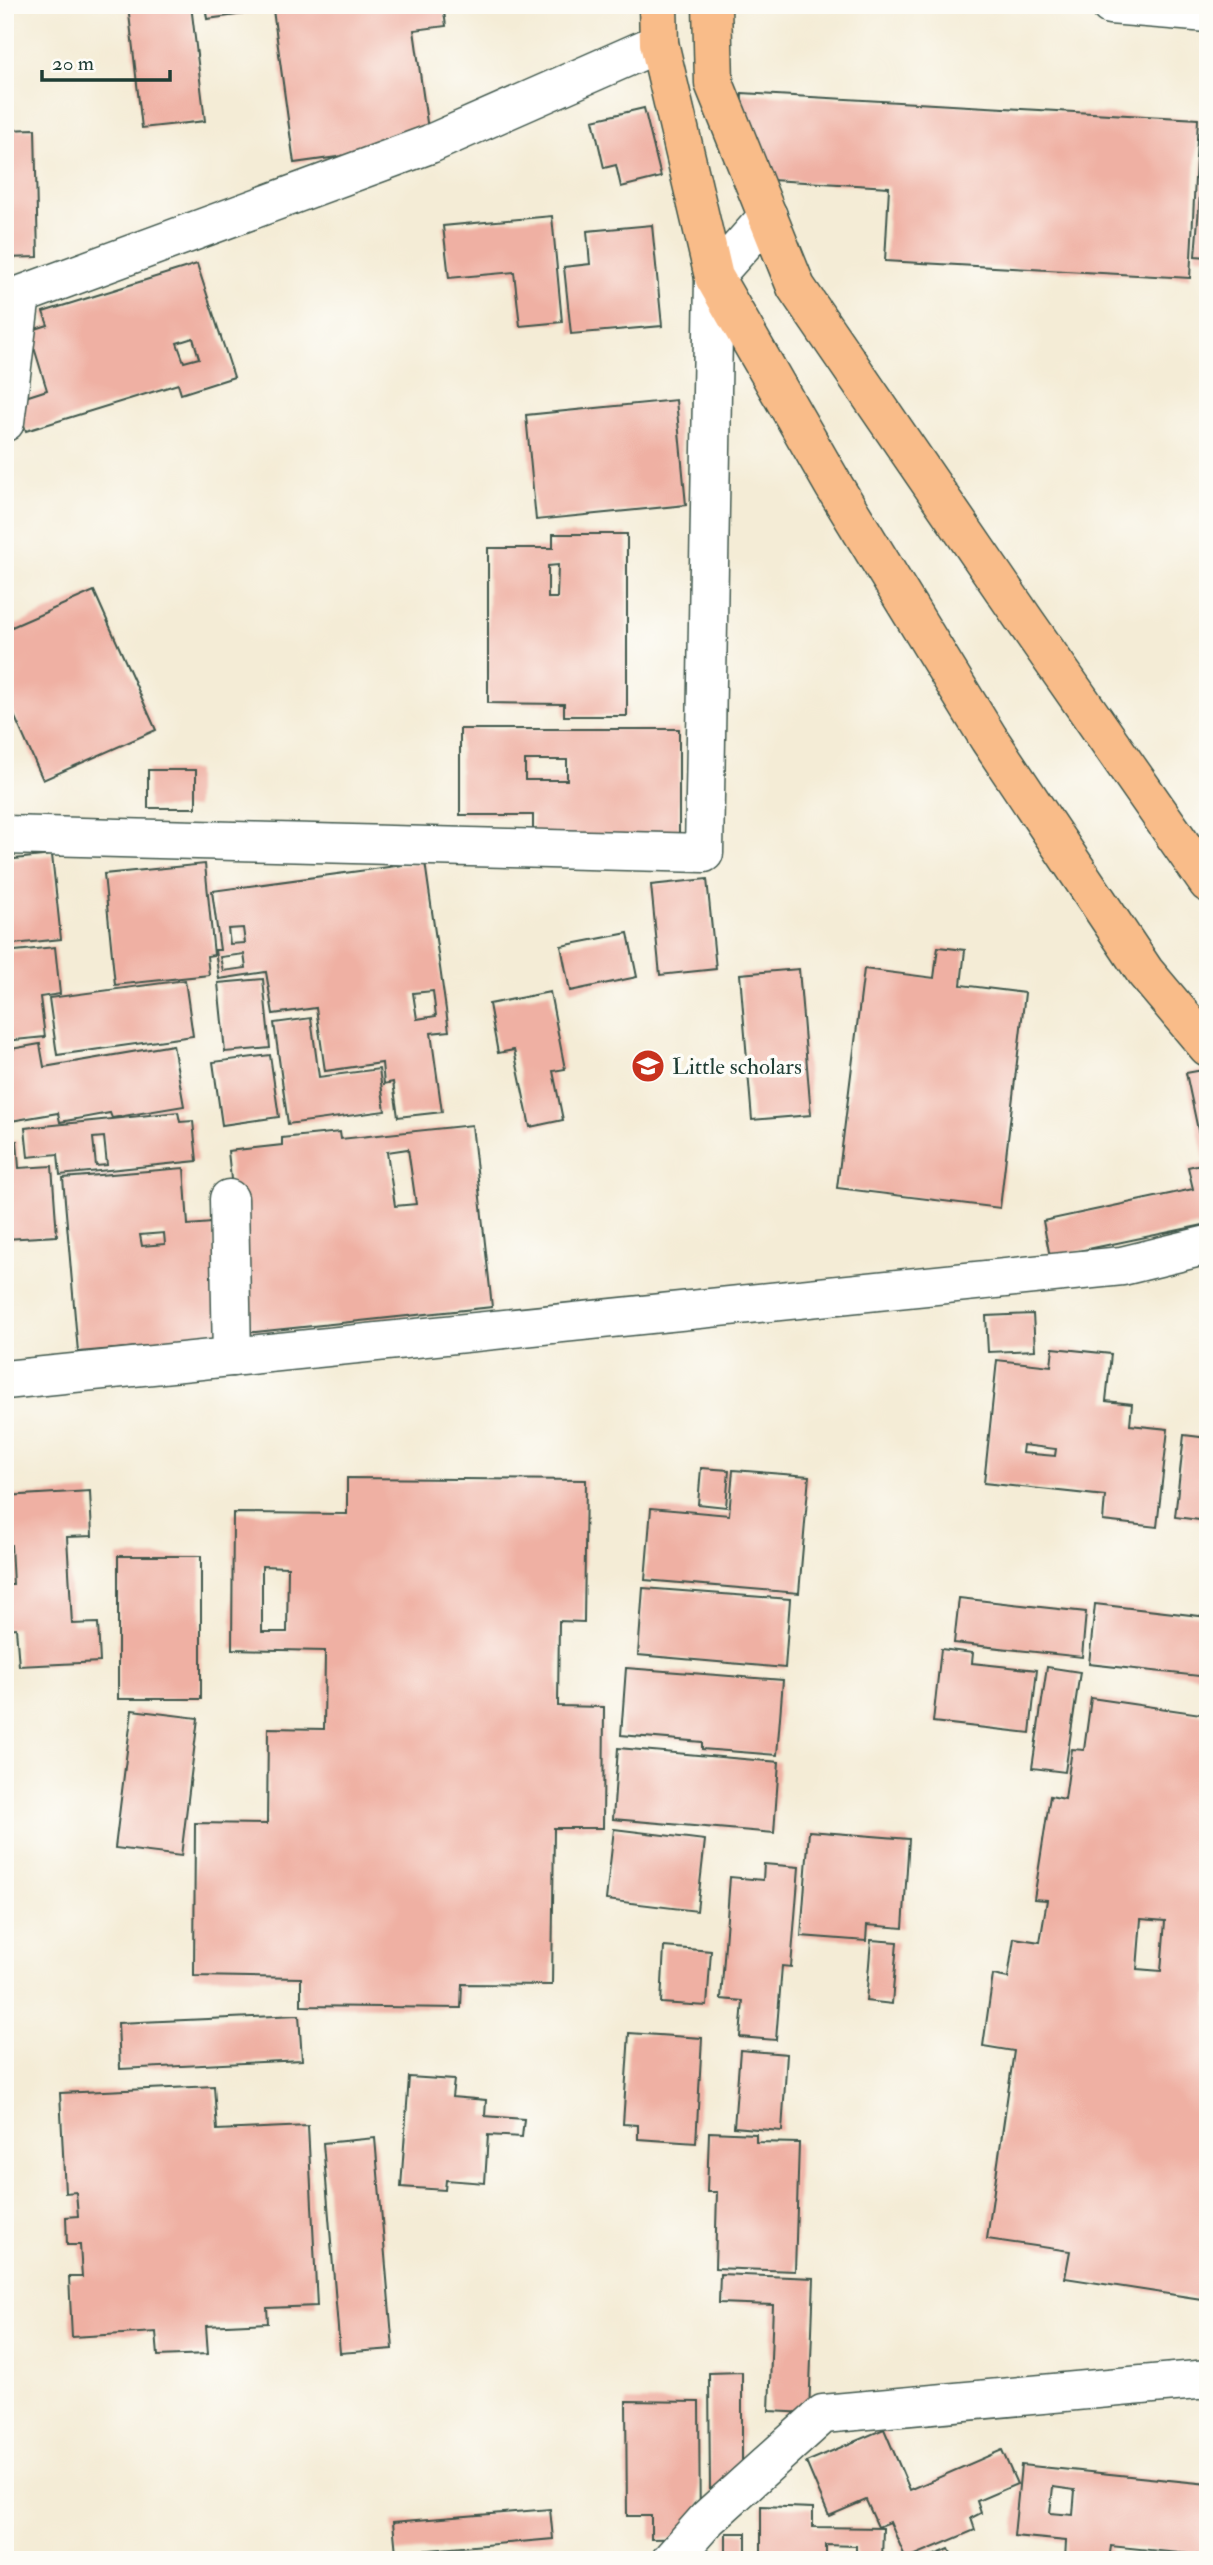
<svg xmlns="http://www.w3.org/2000/svg" width="1213" height="2565" font-family="'IM FELL Double Pica',serif">
<rect width="100%" height="100%" fill="#fdfcf7"/>
<filter id="ink" filterUnits="userSpaceOnUse"><feTurbulence type="fractalNoise" baseFrequency=".0143" numOctaves="2"/><feDisplacementMap in="SourceGraphic" scale="14" xChannelSelector="R" yChannelSelector="G"/><feConvolveMatrix kernelMatrix="1 2 1 2 8 2 1 2 1" color-interpolation-filters="sRGB"/></filter>
<filter id="wash" filterUnits="userSpaceOnUse"><feTurbulence type="fractalNoise" baseFrequency=".00686" numOctaves="4" result="noise"/><feDisplacementMap in="SourceGraphic" scale="28" xChannelSelector="R" yChannelSelector="G"/><feGaussianBlur stdDeviation="1.57" result="paint"/><feColorMatrix in="noise" values="0 0 0 0 0 0 0 0 0 0 0 0 0 0 0 0 0 1.4 0 .05"/><feComposite in="paint" operator="in"/></filter>
<g filter="url(#wash)">
<rect width="100%" height="100%" fill="#f4ecd6"/>
<g id="blocks">
<g fill="#efb0a3" fill-rule="evenodd">
<path d="M128,5H191L205,121L142,128Z"/>
<path d="M205,5H443L446,26L414,30L430,144L294,163L273,10L207,19Z"/>
<path d="M742,93L1198,119L1190,278L885,261L889,187L738,178Z"/>
<path d="M644,108L661,177L621,187L616,165L604,168L593,120Z"/>
<path d="M35,129L38,257L5,258V130Z"/>
<path d="M1204,146H1208V257L1195,256Z"/>
<path d="M552,216L562,322L520,326L514,272L449,278L443,226Z"/>
<path d="M652,225L662,326L571,334L564,267L590,264L587,231Z"/>
<path d="M197,264L234,377L181,394L178,384L26,431L16,400L47,390L29,331L48,325L43,312ZM193,338L199,358L184,362L177,343Z"/>
<path d="M676,400L686,505L536,520L526,415Z"/>
<path d="M553,534H627V716H564V704L488,703V548H553ZM558,565L557,598H548V566Z"/>
<path d="M94,591L156,730L43,780L5,695V630Z"/>
<path d="M460,729H679V836H533V815H460ZM525,760H567V780H525Z"/>
<rect x="148" y="770" width="48" height="38"/>
<path d="M52,855L61,939L5,945V860Z"/>
<path d="M425,862L449,1031L431,1033L442,1112L398,1117L393,1082L384,1084L382,1063L325,1071L316,1008L273,1014L266,972L219,979L215,950H220L212,891ZM243,928L245,943L230,944L228,929ZM244,954L246,968L223,971L220,957ZM433,991L436,1016L417,1019L413,993Z"/>
<path d="M205,864L214,955L207,956L209,975L115,985L104,874Z"/>
<path d="M707,879L716,969L660,975L651,885Z"/>
<path d="M628,933L637,977L570,991L561,946Z"/>
<path d="M55,947L60,994L40,997L45,1037L5,1041V952Z"/>
<path d="M938,947L965,950L961,985L1025,993L1000,1208L837,1188L864,969L934,978Z"/>
<path d="M799,969L811,1115L752,1120L740,974Z"/>
<path d="M263,979L270,1048L225,1052L218,983Z"/>
<path d="M185,980L193,1036L57,1055L49,998Z"/>
<path d="M550,992L565,1069L553,1071L563,1120L530,1127L514,1050L498,1053L489,1004Z"/>
<path d="M311,1018L319,1077L379,1069L385,1111L288,1124L274,1023Z"/>
<path d="M40,1044L44,1067L173,1045L184,1106L112,1118L110,1113L60,1122L58,1113L5,1122V1094L9,1093L5,1081V1050Z"/>
<path d="M270,1055L279,1117L222,1125L213,1062Z"/>
<path d="M1203,1070L1208,1094V1224L1050,1257L1043,1221L1193,1189L1188,1167L1205,1163L1186,1073Z"/>
<path d="M178,1112L180,1122L193,1121L197,1161L60,1175L58,1154L28,1157L25,1128ZM104,1137L107,1165L96,1166L93,1138Z"/>
<path d="M472,1125L492,1307L236,1334L242,1283L228,1151L282,1145V1138L340,1132L341,1139ZM408,1149L416,1204L395,1206L387,1152Z"/>
<path d="M17,1141L19,1168L52,1166L57,1236L5,1239V1142Z"/>
<path d="M184,1168L188,1225L212,1223L222,1340L78,1352L63,1178ZM164,1233L165,1244L142,1246L140,1235Z"/>
<path d="M1033,1314L1035,1350L988,1352L986,1316Z"/>
<path d="M1053,1348L1111,1354L1106,1401L1132,1404L1130,1425L1168,1429L1157,1527L1103,1521L1105,1496L984,1483L997,1360L1051,1366ZM1023,1445L1056,1449L1055,1456L1022,1453Z"/>
<path d="M1184,1435L1208,1438V1521L1175,1517Z"/>
<path d="M701,1468L729,1470L726,1507L698,1504Z"/>
<path d="M733,1470L809,1476L799,1593L645,1580L651,1508L729,1515Z"/>
<path d="M347,1478L586,1480L584,1622L559,1621L558,1706L604,1707L603,1828H554L552,1985L462,1984L461,2008L301,2006V1978L194,1976L195,1823L267,1824L268,1728L324,1729L325,1651L232,1649L233,1513L347,1514ZM262,1566L288,1567L287,1632H262Z"/>
<path d="M90,1491L92,1536L67,1537L72,1624L98,1623L100,1662L19,1666L16,1628L5,1629V1585H13L11,1545H5V1496Z"/>
<rect x="118" y="1556" width="83" height="143"/>
<path d="M643,1588L790,1599L785,1668L638,1655Z"/>
<path d="M959,1598L1086,1612L1082,1657L954,1643Z"/>
<path d="M1095,1604L1208,1617V1677L1089,1664Z"/>
<path d="M941,1649L973,1653L972,1663L1037,1670L1030,1733L933,1722Z"/>
<path d="M1047,1667L1080,1672L1065,1772L1032,1768Z"/>
<path d="M626,1668L783,1680L777,1755L702,1749V1742L621,1735Z"/>
<path d="M1091,1698L1208,1715V2300L1065,2278L1070,2251L987,2239L1014,2051L983,2046L993,1975L1008,1978L1014,1938L1040,1942L1047,1900L1034,1899L1050,1796L1065,1799L1072,1749L1084,1750ZM1141,1919L1165,1921L1161,1971L1137,1969Z"/>
<path d="M132,1710L198,1718L181,1856L115,1848Z"/>
<path d="M618,1748L779,1762L774,1833L613,1819Z"/>
<path d="M614,1829L705,1840L697,1911L606,1900Z"/>
<path d="M809,1831L909,1839L903,1928L867,1925L866,1941L801,1936Z"/>
<path d="M764,1864L799,1867L791,1967L782,1966L776,2040L740,2037L743,2001L721,1999L730,1877L763,1880Z"/>
<path d="M871,1940L897,1942L892,2004L866,2001Z"/>
<path d="M664,1947L711,1951L707,2006L661,2003Z"/>
<path d="M299,2015L302,2060L120,2069L118,2023Z"/>
<path d="M629,2033L702,2038L696,2143L638,2139V2125L623,2124Z"/>
<path d="M740,2050L787,2054L782,2131L734,2127Z"/>
<path d="M409,2077L454,2080L452,2097L486,2100L485,2116L524,2119L522,2137L488,2135L485,2183L446,2180L445,2190L401,2187Z"/>
<path d="M214,2086L217,2130L308,2126L317,2306L267,2308L268,2323L206,2326L208,2354L158,2356L156,2332L72,2337L69,2277H82L80,2245H67L66,2217L78,2216L76,2192L65,2193L60,2093Z"/>
<path d="M709,2132L756,2134V2142L799,2143L795,2271L715,2268L717,2192H707Z"/>
<path d="M375,2138L393,2349L340,2353L323,2143Z"/>
<path d="M720,2274L814,2278L809,2413L769,2411L773,2305L719,2303Z"/>
<path d="M742,2372V2492L710,2493L709,2373Z"/>
<path d="M626,2401L699,2402L700,2538L651,2539V2516H627Z"/>
<path d="M884,2429L910,2490L1002,2450L1017,2484L977,2501L981,2513L971,2518L975,2530L906,2559L890,2522L878,2527L866,2500L829,2516L806,2462Z"/>
<path d="M1021,2465L1208,2484V2556L1111,2546L1109,2560H1065L1066,2541L1014,2536ZM1053,2487L1075,2490L1073,2515L1050,2513Z"/>
<path d="M761,2506L813,2508V2527L883,2528L882,2560H856V2546L826,2545V2560H761Z"/>
<path d="M550,2509L553,2539L396,2553L393,2522Z"/>
<rect x="726" y="2533" width="20" height="27"/>
<path d="M949,2549L954,2560H923Z"/>
</g>
</g>
</g>
<g filter="url(#ink)">
<use href="#blocks" fill-opacity="0" stroke="#3f574c" stroke-width="2"/>
<g fill="none" stroke-linecap="round" stroke-linejoin="round">
<defs>
<g id="minor">
<path d="M1110,5L1208,13"/>
<path d="M5,422L21,295L430,144L659,43"/>
<path d="M5,835L704,853L714,277L768,216"/>
<path d="M229,1199L232,1357"/>
<path d="M5,1380L1122,1266L1208,1245"/>
<path d="M671,2560L708,2518L823,2414L1208,2379"/>
</g>
<g id="major">
<path d="M658,5L659,43L714,277L834,486L989,739L1145,972L1208,1047"/>
<path d="M712,5L714,83L796,287L1025,621L1208,883"/>
</g>
</defs>
<use href="#minor" stroke="#3f574c" stroke-width="41"/>
<use href="#major" stroke="#3f574c" stroke-width="41"/>
<use href="#minor" stroke="#fff" stroke-width="38"/>
<use href="#major" stroke="#f9bc89" stroke-width="38"/>
</g>
</g>
<defs>
<symbol id="school-disc" viewBox="-11 -11 22 22"><circle r="9.5" fill="#c8321e" stroke="#fdfcf7"/><path d="M0-5L7-2L0 1L-7-2ZM-4 1L0 2.5L4 1V4Q0 6-4 4Z" fill="#fff"/></symbol>
</defs>
<g fill-rule="evenodd">
<use href="#school-disc" x="629" y="1047" width="38" height="38"/>
</g>
<g text-anchor="middle" stroke-width="7" stroke-linejoin="round" paint-order="stroke">
<g font-size="23" fill="#1f3d34" stroke="#fdfcf7" text-anchor="start">
<text x="672" y="1074">Little scholars</text>
</g>
</g>
<rect width="1213" height="2565" fill="none" stroke="#fdfcf7" stroke-width="28"/>
<path d="M42 70v10h128v-10" fill="none" stroke="#1f3d34" stroke-width="3.5"/>
<text x="52" y="70" font-size="21" fill="#1f3d34" stroke="#fdfcf7" stroke-width="5" paint-order="stroke">20 m</text>
</svg>
